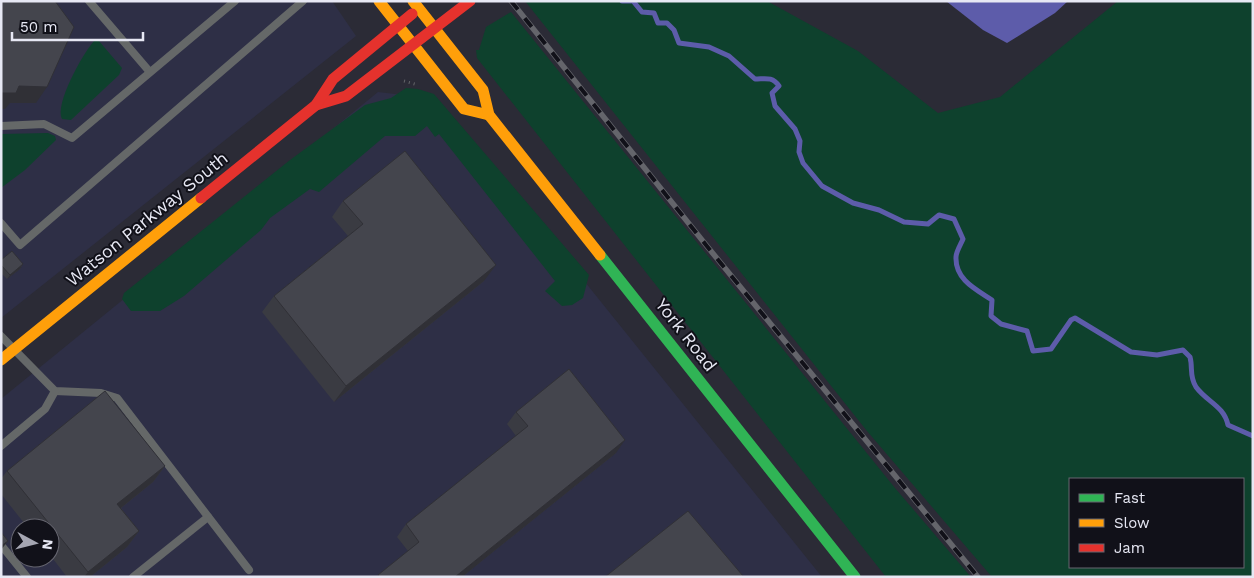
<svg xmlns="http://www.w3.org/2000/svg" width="1254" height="578" font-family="'Work Sans',sans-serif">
<rect width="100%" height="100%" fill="#2b2b36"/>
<g fill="#2e2f46" fill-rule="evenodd">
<path d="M1,1H332L356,36L1,318Z"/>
<path d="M378,92L438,99L822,577H1V399ZM20,528H50V558H20Z"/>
</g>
<g fill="#0e412d" fill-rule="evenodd">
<path d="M525,1H767L858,51L938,113L1000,97L1118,1H1253V577H992L867,431ZM1070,479H1243V567H1070Z"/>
<path d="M511,12L895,488L971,577H886L477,58L476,50H479L486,27Z"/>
<path d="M94,41H99L122,68L119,75L71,120L62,119C54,105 83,53 94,41Z"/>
<path d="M406,88L418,89L434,94L589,275L583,298L572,305L562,306L545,291L555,281L439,134L435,137L427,126L415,136H385L319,192L310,189L270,218L261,230L184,296L160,311H131L122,299L124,293L290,160L365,105L391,98Z"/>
<path d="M48,133L55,136L56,140L25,170L1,188V134Z"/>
</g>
<path fill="#5d5caa" d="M946,1H1068L1055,13L1007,43L983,30Z"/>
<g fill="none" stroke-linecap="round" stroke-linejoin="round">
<g stroke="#5d5caa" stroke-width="5">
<path d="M622,1H631"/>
<path d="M633,1L642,12L654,13L658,23H667L674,30L679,43L709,47L729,56L755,79C765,79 772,76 779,86L772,93L775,106L795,129L800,141L799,152L803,163L822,186L853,203L879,210L904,222L928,224L939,215L954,219L963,239C961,244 956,252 956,257C955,280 977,290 992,300L991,316L1001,324L1027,331L1033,351L1051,349L1071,320L1075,318L1131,352L1157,355L1183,350L1190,357C1193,368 1189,376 1196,387C1207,402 1224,406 1228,425L1253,436"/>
</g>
<path stroke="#65666a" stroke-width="3" stroke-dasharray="1 4" stroke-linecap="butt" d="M404,81L418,85"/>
<g stroke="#656868" stroke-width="8">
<path d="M89,1L149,71"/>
<path d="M1,126L44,124L72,138L235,1"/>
<path d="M1,223L20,245L303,1"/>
<path d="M1,336L55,391L101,393L117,398L249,570"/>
<path d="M1,446L45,409L55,391"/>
<path d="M1,545L27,577"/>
<path d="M133,577L208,517"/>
</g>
<path stroke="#30b455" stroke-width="11" d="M600,255L855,577"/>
<g stroke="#ff9f0a" stroke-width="11">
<path d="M379,1L464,109L489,115"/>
<path d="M413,1L483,90L489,115L600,255"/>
<path d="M1,360L201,198"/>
</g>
<g stroke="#e5322d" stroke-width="11">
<path d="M316,105L346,96L470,1"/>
<path d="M201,198L316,105L333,79L412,14"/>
</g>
<defs>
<path id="rail" d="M511,1L706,245L978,577"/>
</defs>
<use href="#rail" stroke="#64656b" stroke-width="5.5"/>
<use href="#rail" stroke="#111119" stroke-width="4" stroke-dasharray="11" stroke-linecap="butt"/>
</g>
<g fill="#3a3b42">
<path d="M343,201L484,281L334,402L262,312L274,296L348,236L332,217Z"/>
<path d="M1,260L23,264L20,269L7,279L1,273Z"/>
<path d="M516,412L616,453L462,577H377L378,575L408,551L397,537L406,524L516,436L507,424Z"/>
<path d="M165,466L153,482L121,508L139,531L127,547L90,577H67L50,555V528H28L1,494V479L7,471Z"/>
</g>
<g fill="#303036">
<path d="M19,86L47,87L36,103H10L5,109H1V93Z"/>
<path d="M23,264L20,269L7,279L10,275Z"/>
<path d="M496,265L484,281L334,402L346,386Z"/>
<path d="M625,440L616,453L462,577H455Z"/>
<path d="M165,466L153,482L106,520L117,504Z"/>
<path d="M139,531L127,547L90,577H84L88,572Z"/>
<path d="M8,541L1,550V546Z"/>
</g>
<g fill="#44454d" stroke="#303036">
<path d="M1,1H55L74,27L47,87L19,86L16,93H1Z"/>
<path d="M405,151L496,265L346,386L274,296L363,224L343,201Z"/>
<path d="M12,251L23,264L10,275L1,265V260Z"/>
<path d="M569,369L625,440L455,577H380L378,575L419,542L406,524L528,426L516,412Z"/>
<path d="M105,391L165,466L117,504L139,531L88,572L7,471Z"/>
<path d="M688,511L743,576L742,577H605Z"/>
<path d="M1,532L8,541L1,546Z"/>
</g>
<g text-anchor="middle" stroke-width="4" stroke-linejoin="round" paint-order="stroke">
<g font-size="18" fill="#e7e8f4" stroke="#111119">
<text transform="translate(147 219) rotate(-39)" y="6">Watson Parkway South</text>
<text transform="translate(686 335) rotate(52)" y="6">York Road</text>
</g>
</g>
<rect width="1254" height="578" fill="none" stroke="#e7e8f4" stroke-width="5"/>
<rect x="1069" y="478" width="175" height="90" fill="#111119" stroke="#676771"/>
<rect x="1079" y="494" width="25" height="8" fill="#30b455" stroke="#676771"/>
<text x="1114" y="503" font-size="15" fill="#e7e8f4">Fast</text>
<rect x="1079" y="519" width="25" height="8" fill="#ff9f0a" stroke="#676771"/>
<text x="1114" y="528" font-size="15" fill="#e7e8f4">Slow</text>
<rect x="1079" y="544" width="25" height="8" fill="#e5322d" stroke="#676771"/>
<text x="1114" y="553" font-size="15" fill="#e7e8f4">Jam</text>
<g transform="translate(35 543) rotate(97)"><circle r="24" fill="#111119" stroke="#676771"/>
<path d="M0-4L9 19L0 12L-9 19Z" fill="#a5a6b2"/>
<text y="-8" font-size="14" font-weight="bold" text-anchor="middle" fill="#e7e8f4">N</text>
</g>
<path d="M12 32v8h131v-8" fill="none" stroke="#e7e8f4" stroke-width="2.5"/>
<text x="20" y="32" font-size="15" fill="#e7e8f4" stroke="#111119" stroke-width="4" paint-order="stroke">50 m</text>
</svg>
